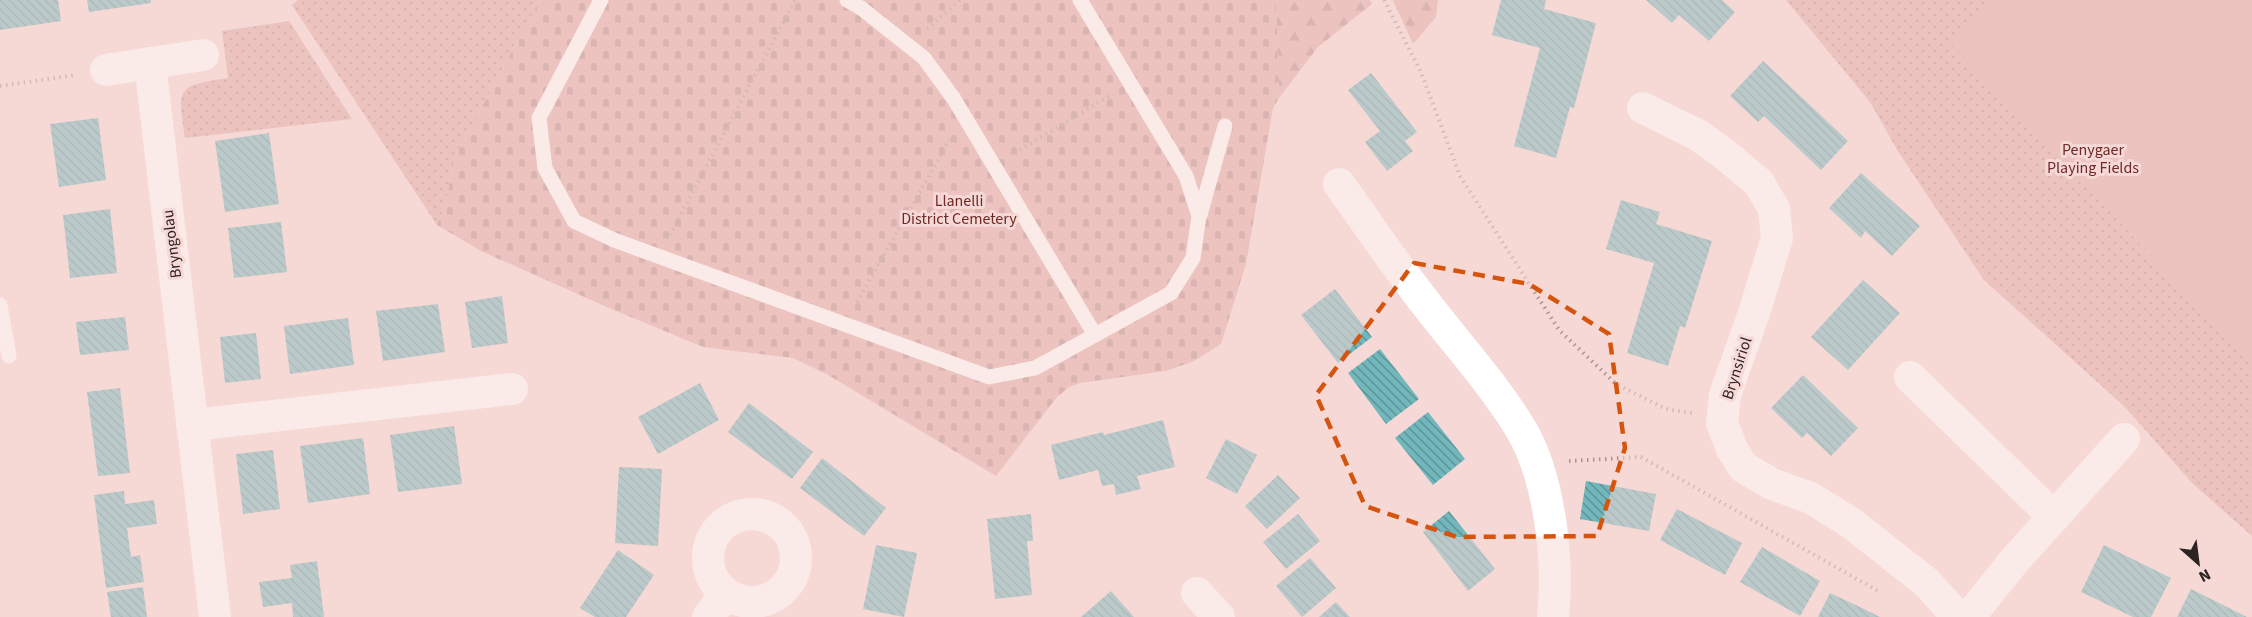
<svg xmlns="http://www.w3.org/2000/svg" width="2252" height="617" font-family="'Source Sans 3',sans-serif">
<defs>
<pattern id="green-dots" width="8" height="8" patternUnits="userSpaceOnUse" patternTransform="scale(1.5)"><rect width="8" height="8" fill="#dfa8a2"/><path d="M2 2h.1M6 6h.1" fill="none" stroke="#b58884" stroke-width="1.8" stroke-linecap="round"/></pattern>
<pattern id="forest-firs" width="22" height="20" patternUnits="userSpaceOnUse" patternTransform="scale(1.5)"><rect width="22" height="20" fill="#dfa8a2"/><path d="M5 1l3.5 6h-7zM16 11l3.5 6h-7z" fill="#b58884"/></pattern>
<pattern id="cemetery-stones" width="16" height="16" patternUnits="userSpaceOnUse" patternTransform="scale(1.5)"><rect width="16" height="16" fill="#dfa8a2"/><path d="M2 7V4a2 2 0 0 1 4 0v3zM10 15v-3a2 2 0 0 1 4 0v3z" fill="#b58884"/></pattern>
<pattern id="building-back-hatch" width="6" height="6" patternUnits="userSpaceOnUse" patternTransform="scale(1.5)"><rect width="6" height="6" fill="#71b7bb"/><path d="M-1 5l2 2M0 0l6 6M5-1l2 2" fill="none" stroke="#5d9498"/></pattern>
</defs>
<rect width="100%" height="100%" fill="#f6d9d6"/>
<g fill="url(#green-dots)">
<path d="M298,0H540L452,162L447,200L437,225L292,5Z"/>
<path d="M1786,0H2252V536L2192,483L2125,407L1984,280L1899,153L1870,102Z"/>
<path d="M289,21L352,119L185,138C177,86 177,86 228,78L222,31Z"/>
</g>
<g fill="url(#forest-firs)">
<path d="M1276,0H1370L1372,4L1318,47L1279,98Z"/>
<path d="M1393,0H1438L1436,17L1413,44Z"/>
</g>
<path fill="url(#cemetery-stones)" d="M540,0H1276L1279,98L1273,108L1246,264L1221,344L1194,361L1166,371L1080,383L1069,387L1057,397L996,476L828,375L793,358L703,347L609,308L481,251L437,225L447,200L452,162Z"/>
<path fill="#dfa8a2" d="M1993,0H2252V363L1949,41Z"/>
<g fill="url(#building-back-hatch)">
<path d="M0,0H58L61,21L0,30Z"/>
<path d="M87,0H151V3L89,12Z"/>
<path d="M1501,0H1546L1544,9L1596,23L1574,108L1570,107L1556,158L1514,146L1540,48L1492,35Z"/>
<path d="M1646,0H1722L1735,12L1709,41L1679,15L1672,23Z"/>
<path d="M1763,61L1848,141L1821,170L1764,116L1758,122L1730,96Z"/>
<path d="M1371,73L1417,132L1405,141L1413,151L1387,171L1365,142L1380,131L1348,90Z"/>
<path d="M98,118L106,180L59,187L50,124Z"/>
<path d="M269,133L279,204L225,212L215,141Z"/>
<path d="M1861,173L1920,226L1892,256L1865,231L1861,238L1829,208Z"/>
<path d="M1621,200L1660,212L1656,224L1712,241L1685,328L1680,326L1668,366L1627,353L1654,263L1606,249Z"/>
<path d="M110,209L117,273L70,278L63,215Z"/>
<path d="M281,222L287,272L234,278L228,228Z"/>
<path d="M1863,280L1900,313L1848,370L1811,337Z"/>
<path d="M1335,289L1372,337L1338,363L1301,315Z"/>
<path d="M502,296L508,343L472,348L465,302Z"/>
<path d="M438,304L445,352L383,361L376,311Z"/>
<path d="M125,317L129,350L80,355L76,322Z"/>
<path d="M348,318L354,365L290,374L284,326Z"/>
<path d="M256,333L261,379L225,383L220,337Z"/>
<path d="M1380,349L1419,399L1386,424L1348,373Z"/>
<path d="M1803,375L1858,428L1831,456L1807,433L1802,438L1771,408Z"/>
<path d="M700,383L719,420L658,454L638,417Z"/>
<path d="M120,388L130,473L98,476L87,392Z"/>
<path d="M749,403L813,452L792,479L728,432Z"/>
<path d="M1428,412L1465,459L1433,485L1395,438Z"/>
<path d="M1163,420L1175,467L1137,476L1141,489L1116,495L1114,484L1102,486L1098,470L1059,480L1051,445L1103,432L1104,435Z"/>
<path d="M454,426L462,484L398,492L390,435Z"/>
<path d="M363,438L370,494L308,503L300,446Z"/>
<path d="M1226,439L1257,455L1237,494L1206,478Z"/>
<path d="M273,450L280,509L243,514L236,454Z"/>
<path d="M822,458L886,508L864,536L800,488Z"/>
<path d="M619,467L662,469L658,546L615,543Z"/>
<path d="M1278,475L1300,498L1267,529L1245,506Z"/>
<path d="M1586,481L1656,494L1649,531L1580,519Z"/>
<path d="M124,491L125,504L154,500L157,524L127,528L131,557L140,555L144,582L106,588L94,495Z"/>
<path d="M1677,509L1742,543L1725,575L1660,540Z"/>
<path d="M1449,511L1495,569L1468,591L1423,532Z"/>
<path d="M1031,514L1033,541H1027L1032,595L995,599L987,519Z"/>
<path d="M1298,514L1320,541L1286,569L1263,542Z"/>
<path d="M876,545L917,553L904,617L863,609Z"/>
<path d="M2104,545L2171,578L2151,617H2133L2081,592Z"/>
<path d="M1762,547L1820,581L1800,616L1740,582Z"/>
<path d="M618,550L654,575L626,617H595L580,608Z"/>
<path d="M1310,558L1336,588L1302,617L1276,586Z"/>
<path d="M317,561L324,617H293L292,603L263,607L259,582L292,578L290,565Z"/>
<path d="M143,587L147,617H111L107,592Z"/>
<path d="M2191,589L2247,617H2177Z"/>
<path d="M1111,591L1134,617H1081Z"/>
<path d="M1830,593L1860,607L1880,617H1818Z"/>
<path d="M1336,602L1350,617H1319Z"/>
</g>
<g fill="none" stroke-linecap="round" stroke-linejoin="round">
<g stroke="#ab9592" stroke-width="4" stroke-dasharray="1.5 4.5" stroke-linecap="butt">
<path d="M1384,0L1421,72L1460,176L1559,330L1616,384L1666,409L1692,413"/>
<path d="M927,29L960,0"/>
<path d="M0,86L75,75"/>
<path d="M1015,153L1109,96"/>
<path d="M670,235L795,0"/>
<path d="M857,302L950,139"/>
<path d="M1569,461L1641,457L1880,592"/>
</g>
<g stroke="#fff" stroke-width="15">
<path d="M601,0L539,118L545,168L574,221L614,240L989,377L1035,368L1095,335L954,99L924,58L861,8L847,0"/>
<path d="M1080,0L1186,176L1199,216L1193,258L1171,293L1095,335"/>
<path d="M1200,215L1225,126"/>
<path d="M0,305L9,356"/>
</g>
<g stroke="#fff" stroke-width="32">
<path d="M150,63L215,617"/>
<path d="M106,70L203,55"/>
<path d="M1643,108L1698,135L1727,156L1759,183L1774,209L1777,238L1754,313L1725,395L1722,423L1732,449L1743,467L1772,484L1811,498L1851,523L1926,582L1958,617"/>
<path d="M1339,184C1363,217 1386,252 1411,284C1446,332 1488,376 1519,426C1550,475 1559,561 1553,617"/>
<path d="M1910,377L2054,517"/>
<path d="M192,425L512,389"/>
<circle cx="752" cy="558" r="44"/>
<path d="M1197,593L1219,617"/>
<path d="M708,617L725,594"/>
<path d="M1969,617L2014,561L2124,439"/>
</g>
</g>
<path d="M0 0H2252V617H0ZM1414,263L1529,284L1609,334L1625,448L1597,536L1457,537L1365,506L1316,395Z" fill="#f6d9d6" fill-opacity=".55" fill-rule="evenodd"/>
<path fill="none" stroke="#d5540e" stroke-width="4.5" stroke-dasharray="12 8" stroke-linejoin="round" d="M1414,263L1529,284L1609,334L1625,448L1597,536L1457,537L1365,506L1316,395Z"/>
<g text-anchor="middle" stroke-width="6" stroke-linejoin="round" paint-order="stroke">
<g font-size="16" fill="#6f2926" stroke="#f6d9d6">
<text x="2093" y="155">Penygaer<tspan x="2093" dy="18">Playing Fields</tspan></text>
<text x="959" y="206">Llanelli<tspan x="959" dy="18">District Cemetery</tspan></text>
</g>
<g font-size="16" fill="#2d2322" stroke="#f6d9d6">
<text transform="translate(171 244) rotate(-97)" y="6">Bryngolau</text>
<text transform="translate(1736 368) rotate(-72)" y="6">Brynsiriol</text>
</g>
</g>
<g transform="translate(2198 563) rotate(152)" stroke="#f6d9d6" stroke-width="4.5" paint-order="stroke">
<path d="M0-4.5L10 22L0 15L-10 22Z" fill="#2d2322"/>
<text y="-9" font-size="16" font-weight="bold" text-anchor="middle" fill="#2d2322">N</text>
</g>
</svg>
